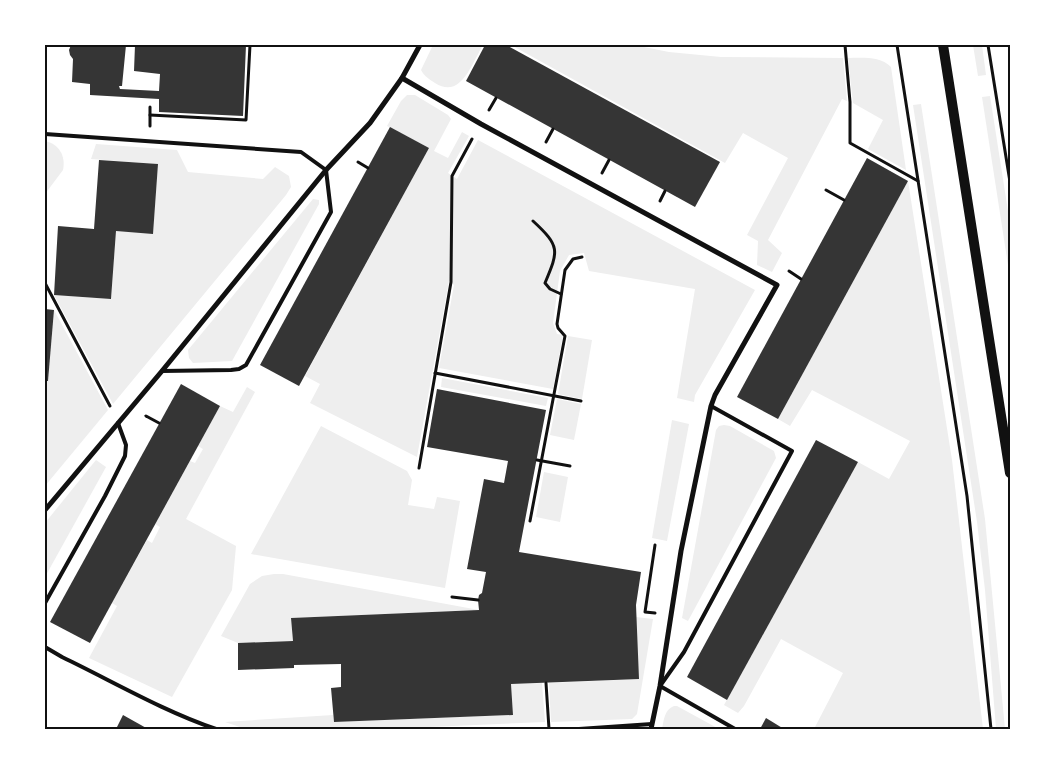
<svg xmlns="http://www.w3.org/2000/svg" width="1055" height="774" font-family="Inter,sans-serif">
<rect width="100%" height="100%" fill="#fff"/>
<g fill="#eee">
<path d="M433,45H483C472,63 461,100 435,83C429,79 424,76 421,70Z"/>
<path d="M511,45H634L669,52L721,57L843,58L847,101L842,99L768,240L782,253L772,272L757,265L758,241L747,235L788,158L743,133L725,163Z"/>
<path d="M973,45H982L986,75L978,76Z"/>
<path d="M848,58C863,58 880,56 891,67L906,170L868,149L883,120L853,103Z"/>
<path d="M407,95H415L448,115L451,119L434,151L448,158L462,132L469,136L448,173L457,179L478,140L755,290L695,395L694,402L677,398L695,289L589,271L584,253L569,255L560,271L553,323L557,334L563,335L553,389L439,368L454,285L449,281L417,457L310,403L320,384L305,376L429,148L387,126L401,101Z"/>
<path d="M990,96L1010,224V278L982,97Z"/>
<path d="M921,104L985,519L1005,729H996L985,590L977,522L913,105Z"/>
<path d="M45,141C59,144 66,156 63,170L45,194Z"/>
<path d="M96,144L177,150L188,172L263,179L275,167L289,176L291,187L286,195L113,404L54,295L111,299L116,231L153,233L158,164L91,159Z"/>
<path d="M908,181L952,460L983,729H814L843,673L781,639L744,706L738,713L724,705L858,462L889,479L910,441L812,390L790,426L778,419Z"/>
<path d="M313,199L319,200V204L232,361L193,363L189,358L188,350Z"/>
<path d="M54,310L108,410L45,486V381H48Z"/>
<path d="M568,336L592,340L582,399L558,394Z"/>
<path d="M442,378L548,398L546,406L441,387Z"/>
<path d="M247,387L255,392L186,519L236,546L232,590L172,697L89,658L117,606L112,603L147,540L152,543L160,527L155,524L190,461L195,463L203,449L198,446L220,406L233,412Z"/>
<path d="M557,399L581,404L574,440L550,435Z"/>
<path d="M672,420L689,424L667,541L652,538Z"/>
<path d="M724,425L730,426L774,451L776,458L688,621L682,618L716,430L719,426Z"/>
<path d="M321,426L407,471L412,480L408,505L434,509L437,497L460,501L445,588L251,554Z"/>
<path d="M96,460L106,467L45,577V523Z"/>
<path d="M544,472L568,477L560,522L536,517Z"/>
<path d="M274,574H283L479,610L291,618L293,641L238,643L221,636L250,584L262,576Z"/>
<path d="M636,617L653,619L637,714L632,719L551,722L549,683L638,679Z"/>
<path d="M542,683L545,722L384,729H246L225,722L333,715L334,722L513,715L511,684Z"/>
<path d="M674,706H677L719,729H662C664,720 664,710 674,706Z"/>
</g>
<g fill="#353535">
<path d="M71,45H126L122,86H119L120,89L159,91L160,74L134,71L135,45H246L243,116L159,112V99L90,95V84L72,82L73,59L70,55L69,50Z"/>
<path d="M485,45H506L720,162L695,207L466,81Z"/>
<path d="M390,127L429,148L299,386L260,365Z"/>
<path d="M867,158L908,181L778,419L737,397Z"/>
<path d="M99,160L158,164L153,234L116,231L111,299L54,295L58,226L94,229Z"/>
<path d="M45,309L54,310L48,381H45Z"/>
<path d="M181,384L220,406L90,643L50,622Z"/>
<path d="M437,389L546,410L519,552L641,572L636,605L639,679L511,684L513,715L334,722L331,688L341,687V664L294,665V668L238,670V643L293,641L291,618L479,610L478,600L479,595L482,593L486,572L467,569L484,479L504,483L508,461L427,447Z"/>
<path d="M816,440L858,462L727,700L687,677Z"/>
<path d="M123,715L148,729H116Z"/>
<path d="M766,718L784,729H760Z"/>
</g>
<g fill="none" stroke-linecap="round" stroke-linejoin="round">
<g stroke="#111" stroke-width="3">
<path d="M845,45L850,102V143L918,181"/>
<path d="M897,45L967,496L991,729"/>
<path d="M988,45L1010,182"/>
<path d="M489,110L496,98"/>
<path d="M150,115L246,120L250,45"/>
<path d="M150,126V107"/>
<path d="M546,142L553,129"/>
<path d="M358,162L368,168"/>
<path d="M602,173L609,160"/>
<path d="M826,190L844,200"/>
<path d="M660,201L665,191"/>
<path d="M533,221C560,246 559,250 545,283L550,289L561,294"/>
<path d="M789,271L801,279"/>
<path d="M45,283L110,406"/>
<path d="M435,373L581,401"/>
<path d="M146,416L159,423"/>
<path d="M537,460L570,466"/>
<path d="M419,468L451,282L452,176L472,139"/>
<path d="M530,521L565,336L558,328L557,324L565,270L573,259L582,257"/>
<path d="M452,597L478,600"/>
<path d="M655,613L645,612L655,545"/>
<path d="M546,683L549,729"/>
</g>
<g stroke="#111" stroke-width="4">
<path d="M45,134L301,152L326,170L331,212L246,365L239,369L231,370L162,371"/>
<path d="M711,406L792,451L684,652L660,686L735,729"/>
<path d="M45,603L105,496L125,456L126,445L118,423"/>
<path d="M45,647L62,657C112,681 163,711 216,729"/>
<path d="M579,729L652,724"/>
</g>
<g stroke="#111" stroke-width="5">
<path d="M402,78L481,124L777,285L715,395L711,406L681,551L660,686L651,729"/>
<path d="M45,510L162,371L326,170L370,123L402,78L420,45"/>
</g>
<path stroke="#111" stroke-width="10" d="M943,45L1010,473"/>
</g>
<rect width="1055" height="774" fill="none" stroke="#ffffff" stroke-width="92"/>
<rect x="46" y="46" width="963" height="682" fill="none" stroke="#111" stroke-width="2"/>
</svg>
